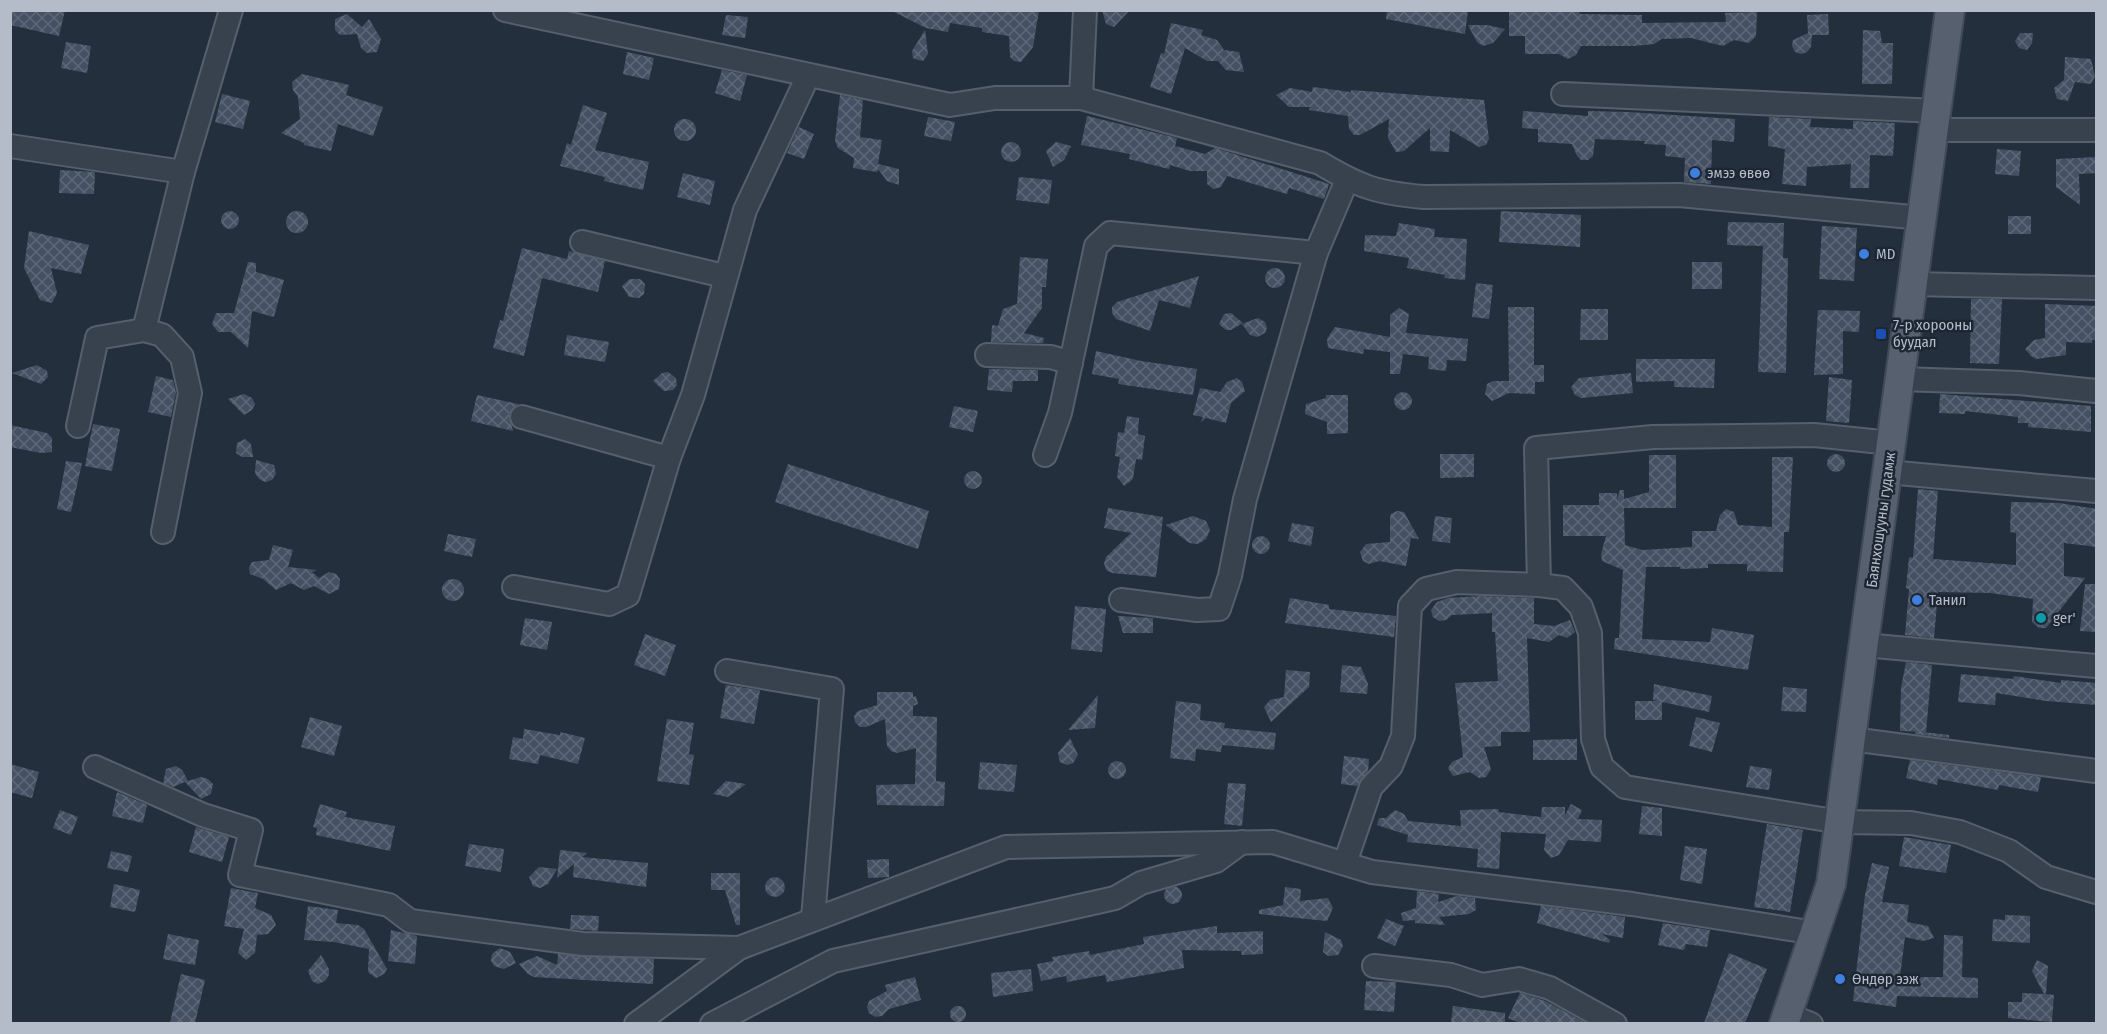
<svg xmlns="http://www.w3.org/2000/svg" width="2107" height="1034" font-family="'Fira Sans Condensed',sans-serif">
<defs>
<pattern id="building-cross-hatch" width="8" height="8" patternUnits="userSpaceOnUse" patternTransform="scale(1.5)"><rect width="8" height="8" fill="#455162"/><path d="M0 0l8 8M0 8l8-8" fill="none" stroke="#5d6877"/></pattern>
</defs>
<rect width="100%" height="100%" fill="#242f3e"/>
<g fill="url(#building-cross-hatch)">
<path d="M10,10H65L59,36L10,25Z"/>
<path d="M890,10H1039L1033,47L1021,62L1014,61L1010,57L1009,36L982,32V28L950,23L948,32L926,28Z"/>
<path d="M1102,10H1130L1114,27L1106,24Z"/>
<path d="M1387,10H1468L1465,34L1386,19Z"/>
<path d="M1509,10H1578L1580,14L1642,15V23L1726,22L1725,13L1757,12L1756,36L1749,43L1734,40L1723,46L1691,38L1662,39L1654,44L1634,46H1581L1576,55L1568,59L1559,54H1525V36H1509Z"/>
<path d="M347,14L362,27L369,19L381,39L377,52L367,53L361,48L357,34L340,35L335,30V19Z"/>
<path d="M1828,14L1829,35H1812L1811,47L1807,52L1801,54L1795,52L1792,46L1793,40L1808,33L1807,15Z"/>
<path d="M726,15L748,17L745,38L722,35Z"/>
<path d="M1171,23L1203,30L1201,35L1217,40L1224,50L1239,52L1244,72L1226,70L1218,61H1207L1185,48L1171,94L1150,87L1161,53L1164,54Z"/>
<path d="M1468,25H1487L1505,29L1493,43L1483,46L1477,42Z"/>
<path d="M925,30L928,54L923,61L918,60L913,58L912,51Z"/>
<path d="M1863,30L1880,31L1882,43H1893L1892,84H1862Z"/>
<path d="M2020,33H2033L2032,43L2027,50L2019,48L2015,41Z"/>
<path d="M66,42L91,46L87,73L61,68Z"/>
<path d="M627,52L654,58L649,80L623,74Z"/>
<path d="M2065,57L2091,59L2095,76L2091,84L2075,82L2068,101L2057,99L2054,88L2064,80Z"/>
<path d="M722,70L747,75L740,101L715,93Z"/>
<path d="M302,74L349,85L346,95L383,107L373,136L338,124L331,151L304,145V143L281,133L300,119L298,97L293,90L292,82Z"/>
<path d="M1313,87L1351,92V90L1484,100L1489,139L1486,145L1479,147L1450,130L1449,152L1430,151V128L1404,151L1396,152L1388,138L1389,119L1360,135H1354L1349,129L1348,116L1309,110L1310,107H1289L1276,95L1290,88L1312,92Z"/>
<path d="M222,94L250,101L243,129L215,122Z"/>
<path d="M840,95L863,100L860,137L882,140L878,164L899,169V185L887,181L878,169L877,172L853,168L854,158L838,148L835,141Z"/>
<path d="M583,105L607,113L595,150L649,162L643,190L604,181L605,177L560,166L567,143L571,145Z"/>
<path d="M1523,111L1588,116V111L1628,112L1735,119L1734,142L1712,140L1711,184L1684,182L1685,158L1665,156L1666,145L1644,144L1645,141L1595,139L1593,156L1588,160H1581L1577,156L1572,144L1538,142V129L1522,128Z"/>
<path d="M1087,116L1177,138L1175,146L1205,154L1215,148L1329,184L1324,199L1289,188L1287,194L1227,176L1221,187L1213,189L1207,184V171H1190L1170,165L1169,169L1129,159L1130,154L1081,145Z"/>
<path d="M928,117L955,122L951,141L924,136Z"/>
<path d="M1769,117L1811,119L1810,127L1853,129V121L1895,123L1893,156L1870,155L1869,188H1850L1851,164L1807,167L1806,186L1782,184L1785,149L1768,146Z"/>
<circle cx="685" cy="130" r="11"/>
<path d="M799,127L814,134L804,159L787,153Z"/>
<path d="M1056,142L1071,146L1064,160L1053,167L1046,151Z"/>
<circle cx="1011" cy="152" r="10"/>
<path d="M1997,149L2021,151L2019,176L1995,174Z"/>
<path d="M2097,157V173L2079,174L2080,205L2056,187V159Z"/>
<path d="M60,170L95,172L94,194L59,193Z"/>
<path d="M683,173L715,181L710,205L677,197Z"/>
<path d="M1019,177L1052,180L1049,204L1016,200Z"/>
<circle cx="230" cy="220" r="9"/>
<path d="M1501,211L1581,215L1580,247L1499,242Z"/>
<circle cx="297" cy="222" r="11"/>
<rect x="2008" y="216" width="23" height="18"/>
<path d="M1728,222L1784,223L1783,258H1788L1786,373L1758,372L1763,246L1727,245Z"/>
<path d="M1399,223L1435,229L1434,237L1467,239L1465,280L1444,278L1445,275L1407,268L1409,258L1364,251L1365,235L1396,236Z"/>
<path d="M1822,226L1857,228L1854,281L1819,279Z"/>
<path d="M29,231L89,245L81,274L51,268L57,293L52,303L40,300L24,268Z"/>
<path d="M522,248L567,259L569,251L605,261L598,292L542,278L524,356L493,348L500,320L503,321Z"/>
<path d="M1020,257L1048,259L1046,287H1042V308L1024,333L1044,338L1043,343L991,342L992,325L998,326L1003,309L1017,304Z"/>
<path d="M248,262L256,263V272L284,280L274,317L252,311L248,348L231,332H218L212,324L216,313H234Z"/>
<rect x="1692" y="262" width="30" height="27"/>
<circle cx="1275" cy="278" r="10"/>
<path d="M1199,276L1190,308L1159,300L1150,331L1116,319L1112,313V307L1117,302Z"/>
<path d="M630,279H640L645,284L644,294L639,298L629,297L622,286Z"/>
<path d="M1476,283L1493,285L1489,319L1472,317Z"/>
<path d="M1971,299H2002L1999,364L1970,363Z"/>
<path d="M2045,304L2097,306V340H2092V343L2066,342V355L2036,359L2031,356L2025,349L2034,340L2045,338Z"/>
<path d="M1508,307H1534V365H1544V382H1535V394L1509,393L1492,401L1485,394L1487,384L1493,381H1509Z"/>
<path d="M1399,308L1409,314L1406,333L1468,339L1466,361L1447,360L1446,371L1428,369L1429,357L1403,354L1400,374H1390V352L1364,349L1363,354L1328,348L1327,339L1335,327L1390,337V315Z"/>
<path d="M1581,309H1608V340H1580Z"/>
<path d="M1818,310L1860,311L1859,332L1843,331V374L1814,375Z"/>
<path d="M1231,313L1243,323L1231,330H1226L1219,324L1224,314Z"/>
<path d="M1258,318L1265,322L1267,328L1265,333L1257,337L1250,335L1242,324Z"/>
<path d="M567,335L609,342L605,362L564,355Z"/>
<path d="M1096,351L1141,361L1197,369L1193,395L1118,384L1119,379L1092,374Z"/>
<path d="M1636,359H1715L1714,388L1674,387V381L1636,382Z"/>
<path d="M37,365L47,371L48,377L41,384L12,373Z"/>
<path d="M989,369L1038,370V381H1013L1012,392L987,390Z"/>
<path d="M668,372L676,378L677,385L673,390L664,391L653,381L662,373Z"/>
<path d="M1631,373L1633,393L1581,398L1575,395L1571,387L1579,378Z"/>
<path d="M156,376L173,380L176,393L171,417L148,412Z"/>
<path d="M1829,377L1852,380L1849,423L1826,421Z"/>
<path d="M1237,378L1242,382L1245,391L1231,403L1226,423L1206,418L1201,422L1203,417L1193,415L1200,388L1220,392L1227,382Z"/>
<circle cx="1403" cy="401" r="9"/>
<path d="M244,394L252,398L255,404L252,410L244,415L228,399Z"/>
<path d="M1940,394L2091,406V432L2028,427V423H2018V417L1965,411V414L1939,413Z"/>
<path d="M477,395L518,404L509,414L513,431L471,421Z"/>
<path d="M1326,395H1348V433L1327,434V422L1305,414L1306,404L1326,398Z"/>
<path d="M954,406L978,411L973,432L949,427Z"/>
<path d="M1127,416L1139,418L1138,434L1145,436L1142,460L1136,459L1133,479L1124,486L1117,477L1120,457L1115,456L1118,432L1124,433Z"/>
<path d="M93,424L120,429L112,471L85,466Z"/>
<path d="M10,425L47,433L52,438V452L41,453L10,447Z"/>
<path d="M245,439L251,444L253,457H242L236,453L237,443Z"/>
<circle cx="1836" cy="463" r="9"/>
<path d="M1440,454H1474V477L1440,478Z"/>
<path d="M1649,455H1676V508H1624L1625,545L1642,550L1692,547V531H1716L1720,515L1726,509L1734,512L1738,525L1772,527V457H1793L1789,532H1784L1783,572L1747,571V564H1708V568L1680,569V567H1646L1642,639L1710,642L1712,628L1754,635L1748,670L1614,649L1615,638H1619L1623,570L1602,561L1601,554L1606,536H1563V505H1599V493H1617V499L1620,490H1624V499L1649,492Z"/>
<path d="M256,460L274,465L276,474L272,480L265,482L259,479L255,473Z"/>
<path d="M66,461L82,463L71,512L57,509Z"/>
<path d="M788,464L929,511L918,549L775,502Z"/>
<circle cx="973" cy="480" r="9"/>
<path d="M1918,489L1938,491L1933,559L2016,565V533L2010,532L2011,502L2059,503L2097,509V547L2064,543V576L2085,578L2046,628H2039L2032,622L2033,599L1990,593L1938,592L1934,638L1905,635L1909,589L1906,588L1909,557L1913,558Z"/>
<path d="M1108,508L1163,517L1156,577L1112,573L1106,570L1104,563L1106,557L1131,533L1104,528Z"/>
<path d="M1397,511L1404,512L1419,539L1411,538L1406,566L1379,561L1369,564L1363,561L1360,552L1366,544L1390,542V518L1391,514Z"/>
<path d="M1193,516L1206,521L1210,530L1206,539L1198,544L1189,543L1166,525Z"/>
<path d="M1435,516L1452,518L1450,543L1432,541Z"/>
<path d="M1292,523L1314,527L1311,546L1288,541Z"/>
<path d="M448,534L476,539L472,557L444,551Z"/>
<circle cx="1261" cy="545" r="9"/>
<path d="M273,545L293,550L288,567L317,570L312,572L319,578L329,572L336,574L340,579L339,589L329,594L314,586L304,590L291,583L276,590L263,579L250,574L249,568L252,562L269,560Z"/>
<circle cx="453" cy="590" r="11"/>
<path d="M2085,584H2097V632L2080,631Z"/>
<path d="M1481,596L1534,598V624L1554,626L1570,620L1575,632L1567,638L1559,635L1549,642L1527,638L1530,732H1501V746L1484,747L1491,769L1486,777L1479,778L1470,772L1453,776L1448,768L1452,762L1463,757L1455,683L1498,681L1495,632H1492V613L1452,615L1446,620L1439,621L1433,617L1431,610L1437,602L1448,598Z"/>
<path d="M1290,598L1329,605V609L1396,616L1394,637L1285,623Z"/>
<path d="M1075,606L1106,609L1102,652L1071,649Z"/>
<path d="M1118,616L1153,618V633H1123Z"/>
<path d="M525,618L552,622L547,650L520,645Z"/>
<path d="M645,634L676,645L665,676L634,665Z"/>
<path d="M1906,662L1932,665L1926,732L1900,731L1901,688Z"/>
<path d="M1342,665L1361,667L1368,684L1367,694L1340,692Z"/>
<path d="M1286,670L1310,672L1309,687L1271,722L1264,707L1270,700L1284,697Z"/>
<path d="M1961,674L2013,679L2014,676L2061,683V680L2097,683V705L2046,701L1996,693L1995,705L1958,702Z"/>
<path d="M1654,684L1712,696L1709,712L1662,702V720H1635V701H1657L1653,700Z"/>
<path d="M726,685L760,690L754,724L720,718Z"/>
<path d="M1783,687L1807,689L1806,712L1781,711Z"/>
<path d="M877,692H913V697L916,696L918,704L913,706V716L937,717L936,781L945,782L944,806L877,805L876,785L915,784L916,748L897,753L891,751L887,746L885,719L866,727H860L855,722L854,716L858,711L877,705Z"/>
<path d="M1098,695L1095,728L1068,730Z"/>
<path d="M1176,701L1201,704L1200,720L1225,723L1224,728L1276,733L1274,750L1222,745L1221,752L1196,749L1195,761L1170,758Z"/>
<path d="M310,717L342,726L334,756L301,747Z"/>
<path d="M1696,717L1720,723L1712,752L1689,746Z"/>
<path d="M667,719L694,723L689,754L694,755L689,785L657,781Z"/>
<path d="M524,729L560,735V732L585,738L578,764L540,755L538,764L509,759L513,737L523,739Z"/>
<path d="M1915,731L1949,735V738L1915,734Z"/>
<path d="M1070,738L1078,755L1073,763L1067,765L1060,762L1058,753Z"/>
<path d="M1577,739V760H1533V740Z"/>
<path d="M1344,756L1369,759L1368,771L1357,786L1341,784Z"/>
<path d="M1910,760L2041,777L2038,792L1999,785L1998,790L1938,779L1937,785L1906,778Z"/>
<circle cx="1117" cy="770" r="9"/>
<path d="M980,762L1017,765L1014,792L978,789Z"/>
<path d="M10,764L39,772L32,798L10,792Z"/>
<path d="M176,766L182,770L188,781L201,777L208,779L213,784L211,794L201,799L185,782L173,787L163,783L166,769Z"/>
<path d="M1750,766L1772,769L1769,790L1746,787Z"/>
<path d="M726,781L746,784L728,797L713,794Z"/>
<path d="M1228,783L1246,784L1242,826L1224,824Z"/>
<path d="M117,792L147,805L143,823L112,816Z"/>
<path d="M320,804L347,812L345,817L395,826L390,851L316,835L317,828L313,827Z"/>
<path d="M1571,804L1582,810L1578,819L1602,820L1601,842L1568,840L1559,855L1551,858L1544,850L1546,834L1501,832L1499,869L1477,867L1478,849L1407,842L1408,835L1377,825L1379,818H1386L1395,810L1404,814L1408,821L1461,826L1460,810L1498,809L1499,812L1541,817L1542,807H1565V815Z"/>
<path d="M1642,806L1662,808V836L1639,834Z"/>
<path d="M60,810L78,817L71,835L53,828Z"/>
<path d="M1767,824L1803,830L1790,912L1754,907Z"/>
<path d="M196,827L229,837L222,862L189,852Z"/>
<path d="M1904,837L1951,845L1946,873L1899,866Z"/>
<path d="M469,844L504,849L501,872L465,866Z"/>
<path d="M1685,846L1707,849L1702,884L1680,880Z"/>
<path d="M560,850L587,853L582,857L648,863L646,887L573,877L574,864L557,878Z"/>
<path d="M111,851L132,856L128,872L107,868Z"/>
<path d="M889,859V877L868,878L867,860Z"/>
<path d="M1872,863L1889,867L1882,902L1909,905L1907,922L1928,926L1934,938L1923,941L1905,937L1900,977H1943L1944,935L1963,936L1962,977L1978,978V998L1897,996L1896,1007L1853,1001L1865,895Z"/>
<path d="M539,867L557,869L548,884L540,888L533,886L529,877Z"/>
<path d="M711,873H740V925H736L725,890H711Z"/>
<circle cx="775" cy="887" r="10"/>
<path d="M114,884L140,890L135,912L110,907Z"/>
<circle cx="1173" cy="895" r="9"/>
<path d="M1285,887L1301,889L1300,901L1328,898L1333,908L1327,921L1259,914V910L1283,905Z"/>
<path d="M231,888L258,893L255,908L271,915L276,925L268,934L257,935L255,953L246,960L238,953L244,929L224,926Z"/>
<path d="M1417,891L1439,894L1438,902L1457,896L1475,898L1476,910L1469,914L1439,917L1445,925L1415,923V920L1403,921L1401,913L1416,908Z"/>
<path d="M308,906L338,910L336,923L358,925L364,929L387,969L384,974L376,978L368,972L369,949L334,942L304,940Z"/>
<path d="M1541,906L1625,917L1623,938L1602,934L1610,940L1609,943L1537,923Z"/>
<path d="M571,915L599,916L598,931L570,929Z"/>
<path d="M2005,915L2030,916V943L1992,941L1993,919L2005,920Z"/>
<path d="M1386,919L1404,926L1395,946L1377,938Z"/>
<path d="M1663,923L1710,930L1707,947L1686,944L1684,950L1658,945Z"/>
<path d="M1217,926V933L1263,931V954L1242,955L1241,951L1182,950L1184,968L1107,982L1105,975L1067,982L1066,976L1041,981L1037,964L1053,961L1052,957L1089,951L1090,955L1144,944L1143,937Z"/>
<path d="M391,930L417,936L415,964L388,961Z"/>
<path d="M1325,932L1341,940L1343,946L1338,955L1328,956L1323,952Z"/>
<path d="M168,934L199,940L195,965L163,959Z"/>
<path d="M500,948L510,952L516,963L504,969L494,966L491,961L492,954Z"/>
<path d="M1729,953L1767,969L1745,1023H1704Z"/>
<path d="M558,954L654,959L653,984L534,977L528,974L519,964L537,956L557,965Z"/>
<path d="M321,955L329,969V975L325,981L318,984L312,981L308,971Z"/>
<path d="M2037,960L2048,966L2046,994L2054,995L2052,1022L2008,1018V1002H2022V993L2044,994L2032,971Z"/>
<path d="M1031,969L1033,991L993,997L991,973Z"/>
<path d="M181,974L205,980L195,1023H170Z"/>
<path d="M915,977L921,1000L889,1009L882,1016L875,1017L869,1013L867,1007L869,1001L887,991L885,985Z"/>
<path d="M1366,981L1396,982L1394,1012L1364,1010Z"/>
<path d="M1520,993L1545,1001L1586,1023H1520L1508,1018Z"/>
<circle cx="958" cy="1014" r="8"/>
<path d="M1453,1006L1505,1013V1023H1451Z"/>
</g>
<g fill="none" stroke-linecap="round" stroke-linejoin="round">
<defs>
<g id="minor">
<path d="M505,10L950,105L995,98H1081L1320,163C1360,187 1377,193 1424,197L1679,195L1922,218"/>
<path d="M1563,94L1937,111"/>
<path d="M1081,98L1085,10"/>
<path d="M1934,130H2096"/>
<path d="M10,146L183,172"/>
<path d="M582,242L724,276"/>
<path d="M1913,284L2096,288"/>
<path d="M987,355L1051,357L1071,363"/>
<path d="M1900,379L2019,383L2096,391"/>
<path d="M522,417L669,458"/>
<path d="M78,426L97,338L144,330"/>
<path d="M1045,455L1060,413L1096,246L1110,233L1316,253"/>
<path d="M1887,472L2096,491"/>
<path d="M163,532L190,393L182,357L162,335L144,330L183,172L231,10"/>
<path d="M1539,585L1536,448L1653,437L1814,435L1891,443"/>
<path d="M514,587L609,604L628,595L669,458L693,395L745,210L808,76"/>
<path d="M1121,600L1197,610L1219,609L1230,576L1245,499L1316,253L1347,180"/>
<path d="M1864,645L2096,666"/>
<path d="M727,671L832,689L813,918"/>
<path d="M1851,739L2096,771"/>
<path d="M95,767L203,815L251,830L240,875L389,905L410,921L583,944L739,948"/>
<path d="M1345,863L1371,787L1391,766L1403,736L1410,606L1426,589L1457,582L1539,585L1563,588L1581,607L1590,633L1593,739L1602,767L1625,787L1840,822L1911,823L1960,832L2009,851L2046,877L2096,892"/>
<path d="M1374,966L1451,975L1482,985L1519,979L1550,988L1615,1024"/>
<path d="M1788,1015L1811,1024"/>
<path d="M636,1024L739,948L1006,847L1273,842L1372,872L1632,904L1815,933"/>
<path d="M712,1024L833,961L1115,898L1141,883L1216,861L1242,842"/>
</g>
<path id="major" d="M1784,1024L1831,884L1950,10"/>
</defs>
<use href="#minor" stroke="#565f6c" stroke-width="26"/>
<use href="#major" stroke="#414a57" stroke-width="32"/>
<use href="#minor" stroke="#38414e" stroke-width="22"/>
<use href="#major" stroke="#56606e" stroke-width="28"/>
</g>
<g fill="#3f7fe0" stroke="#1d2633" stroke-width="2">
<circle cx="1695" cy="173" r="6"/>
<circle cx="1864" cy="254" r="6"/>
<circle cx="1917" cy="600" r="6"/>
<circle cx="1840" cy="979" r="6"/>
</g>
<rect fill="#1a4fb4" stroke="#1d2633" stroke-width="2" x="1875" y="328" width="12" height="12" rx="3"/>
<circle fill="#0f9aa8" stroke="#1d2633" stroke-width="2" cx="2041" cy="618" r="6"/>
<g text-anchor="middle" stroke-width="5" stroke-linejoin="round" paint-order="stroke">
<g font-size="15" fill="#b4bcc9" stroke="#1d2633" text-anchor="start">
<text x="1707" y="178">эмээ өвөө</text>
<text x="1876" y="259">MD</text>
<text x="1893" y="330">7-р хорооны<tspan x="1893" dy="17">буудал</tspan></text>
<text x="1929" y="605">Танил</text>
<text x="2053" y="623">ger'</text>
<text x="1852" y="984">Өндөр ээж</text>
</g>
<g font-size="15" fill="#b4bcc9" stroke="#1d2633">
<text transform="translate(1881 520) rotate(-82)" y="5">Баянхошууны гудамж</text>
</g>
</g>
<rect width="2107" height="1034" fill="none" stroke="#b4bcc9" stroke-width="24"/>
</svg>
